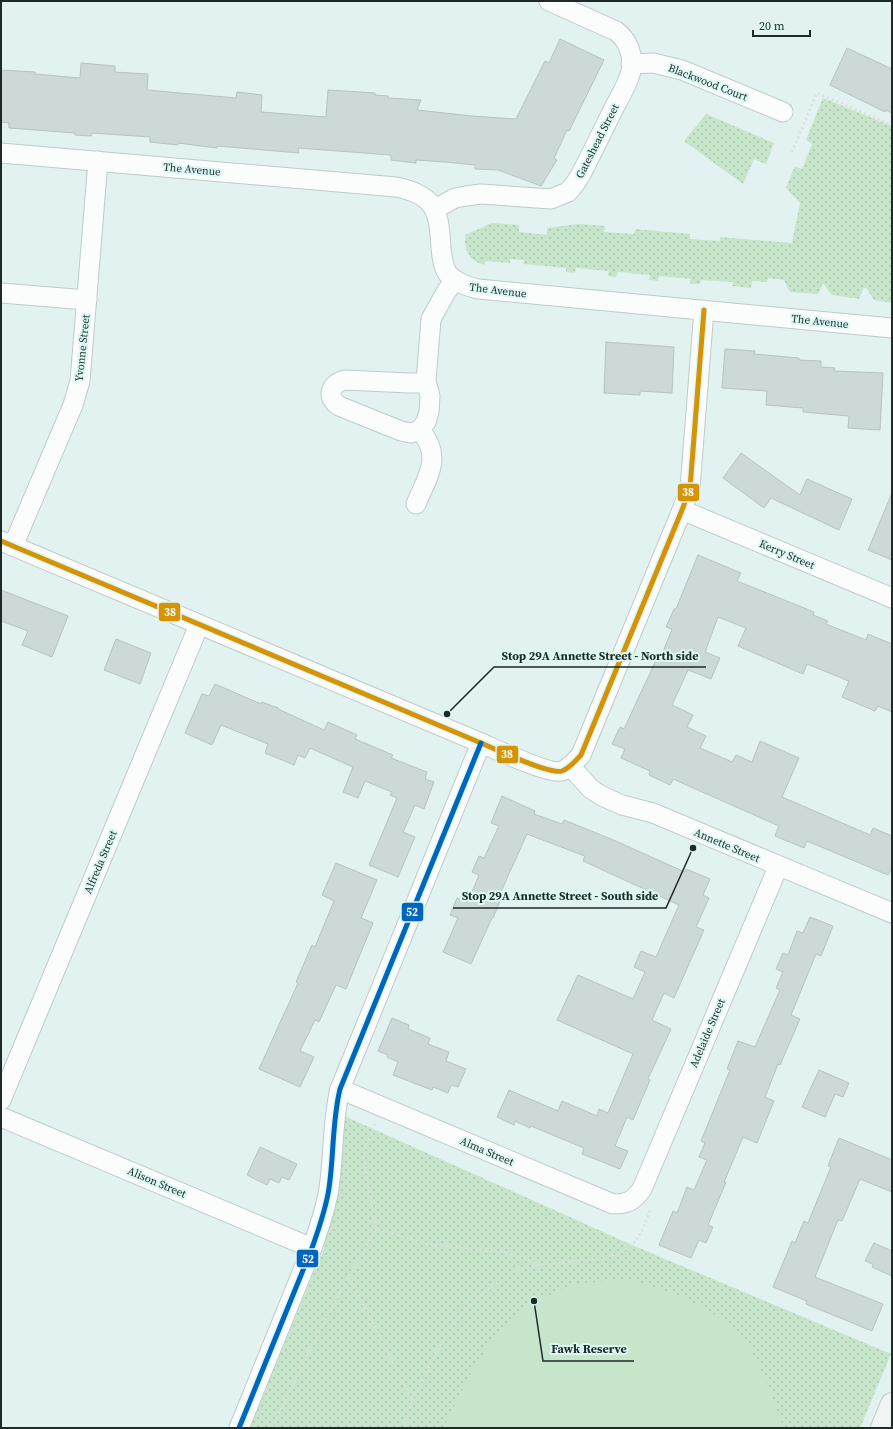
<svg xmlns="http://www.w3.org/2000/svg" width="893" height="1429" font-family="'Source Serif 4',serif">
<defs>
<pattern id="grass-dots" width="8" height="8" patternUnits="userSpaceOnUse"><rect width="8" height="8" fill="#c6e5ca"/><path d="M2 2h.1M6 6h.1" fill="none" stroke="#aac4ae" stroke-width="1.8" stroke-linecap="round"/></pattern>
</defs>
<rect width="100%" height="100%" fill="#e2f2f0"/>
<g fill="url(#grass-dots)">
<path d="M823,98L892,126V303L874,300L867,289L864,287L859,299L832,295L823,283L818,294L790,292L784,280L768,278L767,282L752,281L751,288L732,286L733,282L701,280L700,284H690L691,279L659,276L658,281L649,280L650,275L618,272L616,277L608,276L609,271L576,268L575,273L566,272V268L523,264L524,260L510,259V263L485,261V265C467,260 465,251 465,235L492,223L519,225V232L547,235V228L579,224L605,226L604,232L634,234L635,229L690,234V239L720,241V237L792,243L800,203L786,188L795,166L802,169L812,144L806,140Z"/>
<path d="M706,114L774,143L766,164L754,159L743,184L684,141Z"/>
<path d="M342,1115L639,1248L891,1354L860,1428H250L324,1248L334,1196Z"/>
</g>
<path fill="#c6e5ca" d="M630,1280L670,1292L706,1308L745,1338L768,1385L784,1428H443L472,1371L492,1339L532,1302L578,1283Z"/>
<g fill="#cdd9d9" stroke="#b7c2c3">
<path d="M560,39L604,60L569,131L567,130L554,158L557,160L541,186L498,170L475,169V165L445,162L416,160V163L391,160V155L298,148L299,153L217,146V148L178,143V145L150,142V137L92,133L91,136L75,135V133L9,128V123L1,122V70L35,72V74L80,78L81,63L115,66V72L148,74L147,90L236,98L237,92L262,95L261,112L326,117L328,90L375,93V95L388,96V98L421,100L417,110L472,116L516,119L545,61L549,63Z"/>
<path d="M847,48L892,69V113L886,110L885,112L830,85Z"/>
<path d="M606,342L674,347L672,393L640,391V395L604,393Z"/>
<path d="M725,349L755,351L754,354L799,358V360L821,361V367L835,368L834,371L883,373L880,430L848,428L849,416L803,412V408L766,405L767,391L722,388Z"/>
<path d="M741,453L800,495L807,479L852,499L839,530L771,498L764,508L723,478Z"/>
<path d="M892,493V560L868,550Z"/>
<path d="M698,555L741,573L737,581L814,612L813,615L828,621L826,624L866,640L868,634L892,644V712L878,706L875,711L842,697L849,681L807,664L803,674L738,646L746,628L718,617L705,652L720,658L711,679L688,670L672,705L693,715L687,727L706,736L700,748L732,762L736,755L752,762L760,741L799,758L782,797L870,835L873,828L892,836V867L888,875L807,841L804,848L775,836L779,826L673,779L670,785L649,775L650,771L621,758L625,749L612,744L620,727L624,729L656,660L659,662L672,629L666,627L674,609H676Z"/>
<path d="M1,590L68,616L52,657L22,645L28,631L1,621Z"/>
<path d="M116,639L151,653L140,684L104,670Z"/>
<path d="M215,684L261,704L262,702L278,708V709L324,730L328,722L357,735L355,739L393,755L391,758L427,772L425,779L434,782L424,809L415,805L403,832L415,837L398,877L369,865L397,798L390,795L392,792L365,781L358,798L343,792L353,767L310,748L305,758L298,755L294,765L265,753L268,744L221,725L212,745L185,733L202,694L209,696Z"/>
<path d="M502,796L535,811L534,814L562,824L564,820L611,839L685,872L686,869L710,879L703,895L709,898L696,927L704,930L674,998L664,993L652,1020L671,1029L648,1079L650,1080L633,1120L627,1117L615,1146L628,1151L620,1169L582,1154L584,1148L531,1126L530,1128L515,1121L514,1125L497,1117L509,1090L558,1111L562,1101L597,1116L599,1109L608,1113L633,1054L557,1020L578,975L633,999L645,972L634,967L641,951L656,957L679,905L583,861L585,856L527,834L499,896L502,897L493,918H492L471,964L443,952L458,918L450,915L457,898L468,902L479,875L472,872L479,856L484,858L499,826L491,823Z"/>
<path d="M336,863L377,880L361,918L373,923L346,989L336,985L319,1022L315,1020L300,1051L314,1057L300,1087L259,1069L298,983L296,982L312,945L315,947L334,901L322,895Z"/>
<path d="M810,917L833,926L821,956L816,954L791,1015L800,1019L780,1065L778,1064L765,1097L774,1101L757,1143L743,1137L724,1182H726L708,1225L713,1227L706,1243L699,1240L691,1258L659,1245L673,1211L677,1213L687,1187L694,1190L707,1160L699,1157L705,1143L701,1141L730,1070L727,1069L738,1041L755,1047L780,990L776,988L783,972L776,969L783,953L788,955L797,931L803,933Z"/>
<path d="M392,1018L409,1025L408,1029L430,1038L428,1044L449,1052L446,1061L466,1069L458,1087L451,1085L448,1093L433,1087L432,1090L393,1075L398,1062L387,1057L388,1055L378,1051Z"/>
<path d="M819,1070L849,1083L843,1097L835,1094L825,1117L802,1107Z"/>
<path d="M839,1138L892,1160V1192L860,1179L842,1221L838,1220L815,1277L883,1304L872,1331L806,1304L807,1301L773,1287L792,1241L795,1243L804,1221L808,1223L831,1167L828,1166Z"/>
<path d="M260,1147L297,1164L289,1180L282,1177L279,1183L270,1179L267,1185L247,1175Z"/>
<path d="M874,1243L892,1251V1276L872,1267L873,1264L865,1261Z"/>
</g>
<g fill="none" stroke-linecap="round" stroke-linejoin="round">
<defs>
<g id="street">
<path d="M631,64L653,63L682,70L783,112"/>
<path d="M1,153L396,187C436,195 439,211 441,248C442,257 443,267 448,274C456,283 467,286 478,289L892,328"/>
<path d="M435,209L455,198L466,196L481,194L551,199L568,192L574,185L580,176C592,153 603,130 614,108C620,96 628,84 631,71C634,55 628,40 616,31L549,1"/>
<path d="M1,293L87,300"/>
<path d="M426,381L420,383H409L345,380C331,383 325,397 339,406L401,431L411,433L420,430L426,422L429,412L430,396L426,381L431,319L446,292L455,280"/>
<path d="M416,504C428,475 443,457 420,430"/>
<path d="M682,510L892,598"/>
<path d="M1,541L481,743C495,749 550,775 562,771C570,768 575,761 581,755L682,510L690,488L704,310"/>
<path d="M13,546L73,405L80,381L98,161"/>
<path d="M570,766L591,789L602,796L622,805L653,813L892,913"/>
<path d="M340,1089L613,1204C628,1204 633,1201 642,1189L778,867"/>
<path d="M1,1100L199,625"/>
<path d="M1,1117L312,1248"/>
<path d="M239,1428L312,1248C319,1228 326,1209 329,1188C334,1155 332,1122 340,1089L481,743"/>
</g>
<path id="secondary" d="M882,1428L892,1404"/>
</defs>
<use href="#street" stroke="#becbca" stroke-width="21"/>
<use href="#secondary" stroke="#becbca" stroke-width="24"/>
<g stroke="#dbdfdf" stroke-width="2.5" stroke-dasharray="2 3" stroke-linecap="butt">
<path d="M792,152L817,93L892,125"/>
<path d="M375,1124L363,1155L376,1229L433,1245L505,1252L541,1265L603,1258L621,1253L635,1242L642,1231L650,1211"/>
<path d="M349,1277L412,1400"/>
<path d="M273,1428C302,1359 339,1294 376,1229"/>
<path d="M404,1428L412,1400L437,1351L460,1315L487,1290L516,1270L540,1265"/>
</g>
<use href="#street" stroke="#fbfdfd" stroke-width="19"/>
<use href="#secondary" stroke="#eef5f3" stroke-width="22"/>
<defs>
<path id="bus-1" d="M1,541L481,743C495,749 550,775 562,771C570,768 575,761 581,755L682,510L690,488L704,310"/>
<path id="bus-2" d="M239,1428L312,1248C319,1228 326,1209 329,1188C334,1155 332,1122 340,1089L481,743"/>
</defs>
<use href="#bus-1" stroke="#dcf8f5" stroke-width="8"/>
<use href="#bus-2" stroke="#dcf8f5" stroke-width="8"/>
<use href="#bus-1" stroke="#d69306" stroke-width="5"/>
<use href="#bus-2" stroke="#0065bd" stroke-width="5"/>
</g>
<g text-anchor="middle" stroke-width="4" stroke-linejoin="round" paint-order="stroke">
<g font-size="11" fill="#1e2928" stroke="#dcf8f5">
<text transform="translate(708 82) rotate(21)" y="4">Blackwood Court</text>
<text transform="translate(597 141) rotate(-63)" y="4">Gateshead Street</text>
<text transform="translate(192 169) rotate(5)" y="4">The Avenue</text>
<text transform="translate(498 290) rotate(7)" y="4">The Avenue</text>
<text transform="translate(820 321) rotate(6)" y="4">The Avenue</text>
<text transform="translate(82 348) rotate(-84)" y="4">Yvonne Street</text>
<text transform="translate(787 554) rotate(23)" y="4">Kerry Street</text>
<text transform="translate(727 845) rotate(23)" y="4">Annette Street</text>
<text transform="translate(100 862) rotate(-67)" y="4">Alfreda Street</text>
<text transform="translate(707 1033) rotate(-67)" y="4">Adelaide Street</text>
<text transform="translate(487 1151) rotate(23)" y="4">Alma Street</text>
<text transform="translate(157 1182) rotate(23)" y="4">Alison Street</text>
</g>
</g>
<path fill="none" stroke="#1e2928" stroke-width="1.5" d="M447 714L494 667H706M693 848L666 908H453M534 1301L543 1361H634"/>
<g fill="#1e2928" stroke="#dcf8f5" stroke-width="1.5">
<circle cx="447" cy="714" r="4"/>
<circle cx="693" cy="848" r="4"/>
<circle cx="534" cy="1301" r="4"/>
</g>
<g font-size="12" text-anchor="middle" font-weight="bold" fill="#1e2928" stroke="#dcf8f5" stroke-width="4" stroke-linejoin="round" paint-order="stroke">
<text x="600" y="660">Stop 29A Annette Street - North side</text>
<text x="560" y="900">Stop 29A Annette Street - South side</text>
<text x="589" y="1353">Fawk Reserve</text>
</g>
<g stroke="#dcf8f5" stroke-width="1.5">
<rect x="677" y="483" width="23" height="19" rx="4" fill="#d69306"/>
<rect x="158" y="602" width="23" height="20" rx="4" fill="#d69306"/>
<rect x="496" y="745" width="23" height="19" rx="4" fill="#d69306"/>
<rect x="401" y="902" width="23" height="20" rx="4" fill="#0065bd"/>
<rect x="296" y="1249" width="23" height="19" rx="4" fill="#0065bd"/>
</g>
<g font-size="11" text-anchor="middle" font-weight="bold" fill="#fff">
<text x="688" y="496">38</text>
<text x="170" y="616">38</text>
<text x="507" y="758">38</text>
<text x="412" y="916">52</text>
<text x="308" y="1263">52</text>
</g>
<rect width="893" height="1429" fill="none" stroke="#1e2928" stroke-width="4"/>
<path d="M753 30v6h57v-6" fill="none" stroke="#1e2928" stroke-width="2"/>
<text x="759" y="30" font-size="12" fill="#1e2928" stroke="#dcf8f5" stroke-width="3" paint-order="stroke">20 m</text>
</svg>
